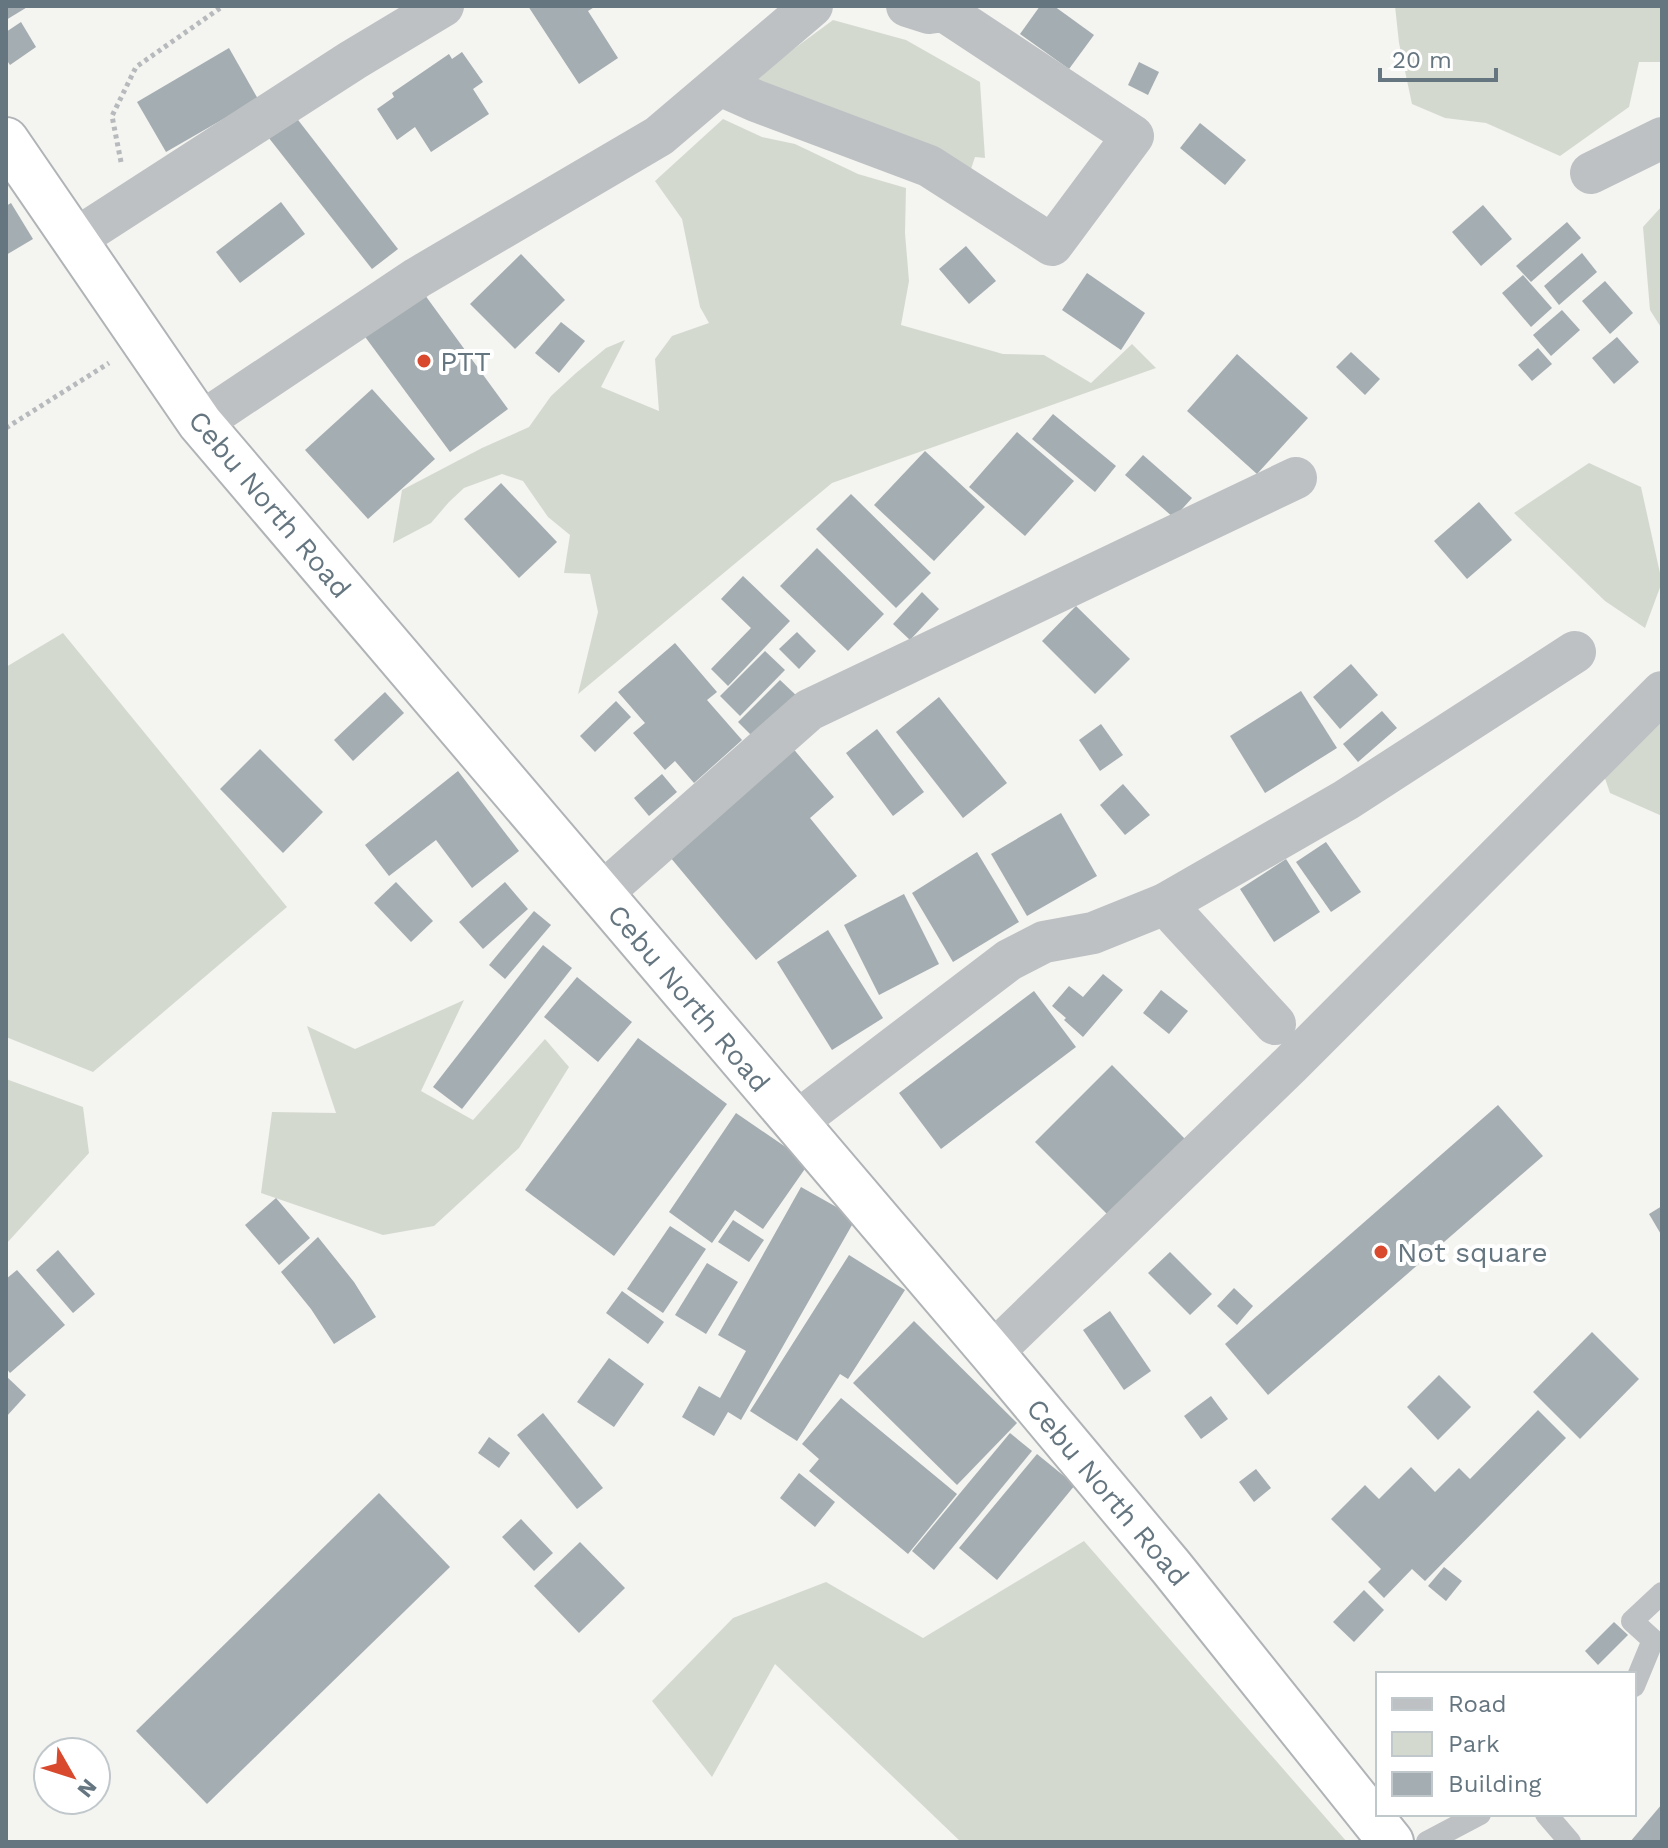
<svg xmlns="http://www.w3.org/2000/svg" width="1668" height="1848" font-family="'Work Sans',sans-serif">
<rect width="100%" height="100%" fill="#f4f4f0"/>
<g fill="#d4d9d0">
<path d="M1395,6H1662V62H1639L1629,107L1560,156L1486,123L1445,118L1412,104L1399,43Z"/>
<path d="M833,20L906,40L980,82L985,158L975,157L969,175L746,84Z"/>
<path d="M723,119L762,137L795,144L858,174L906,188L905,233L909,281L901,325L1003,354L1044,355L1091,383L1132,344L1156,368L832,483L578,694L598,612L590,574L564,573L570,535L548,517L523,481L502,474L464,488L449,502L431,523L393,543L402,490L482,448L529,427L551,396L576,373L606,348L625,340L601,387L659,411L655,359L672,336L709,323L700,307L682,219L655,181Z"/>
<path d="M1662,206V329L1650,310L1643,227Z"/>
<path d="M1589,463L1641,487L1662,582L1645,628L1605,601L1514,513Z"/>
<path d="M63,633L287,907L93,1072L6,1037V667Z"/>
<path d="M1662,700V816L1610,793L1598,758Z"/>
<path d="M464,1000L421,1091L473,1120L545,1039L569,1067L519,1148L434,1226L383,1235L261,1193L272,1112L336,1113L307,1026L355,1049Z"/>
<path d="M6,1079L83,1107L89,1153L6,1244Z"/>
<path d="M1084,1541L1347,1842H961L775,1664L712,1777L652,1701L733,1618L826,1582L923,1638Z"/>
</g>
<g fill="#a4adb1">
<path d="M6,6H29L6,20Z"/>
<path d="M528,6H596L588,11L618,58L579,84Z"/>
<path d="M1040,6H1054L1094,35L1069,69L1020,34Z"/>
<path d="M21,22L36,47L10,65L6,59V32Z"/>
<path d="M229,48L258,99L166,152L137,102Z"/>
<path d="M462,52L483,82L473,89L489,114L431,152L415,127L397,140L377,109L394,97L392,93L449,54L452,59Z"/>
<path d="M1139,62L1159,72L1148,95L1128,85Z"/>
<path d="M288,107L398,249L372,269L261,128Z"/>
<path d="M1200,123L1246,160L1225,185L1180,148Z"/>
<path d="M281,202L305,234L240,283L216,252Z"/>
<path d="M11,203L33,239L6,255V206Z"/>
<path d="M1483,205L1512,239L1481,266L1452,232Z"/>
<path d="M1567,222L1581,238L1531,282L1516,266Z"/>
<path d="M966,246L996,281L969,304L939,269Z"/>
<path d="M1582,253L1597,272L1559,305L1544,286Z"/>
<path d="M521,254L565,300L515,349L470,304Z"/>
<path d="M1087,273L1145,313L1121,350L1062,310Z"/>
<path d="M1523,275L1552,308L1531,327L1502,293Z"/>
<path d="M1605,281L1633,313L1610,334L1582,301Z"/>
<path d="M422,291L508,409L450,452L363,334Z"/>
<path d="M1562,310L1580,330L1551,356L1533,335Z"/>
<path d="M561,322L585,341L559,373L535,353Z"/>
<path d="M1617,337L1639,362L1614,384L1592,358Z"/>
<path d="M1538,348L1552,364L1532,381L1518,365Z"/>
<path d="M1351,352L1380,379L1365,395L1336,367Z"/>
<path d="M1237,354L1308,418L1257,474L1187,411Z"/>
<path d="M372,389L435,459L368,519L305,450Z"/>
<path d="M1053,414L1116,466L1095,492L1032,439Z"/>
<path d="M1017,432L1074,481L1025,536L969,487Z"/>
<path d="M925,451L985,507L934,561L874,505Z"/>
<path d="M1143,455L1192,498L1174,518L1125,475Z"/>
<path d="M501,483L557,542L519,578L464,519Z"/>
<path d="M851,494L931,573L896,608L816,529Z"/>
<path d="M1479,502L1512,540L1467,579L1434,541Z"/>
<path d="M817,548L884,614L848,651L780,586Z"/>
<path d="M743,576L790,621L728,686L711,669L751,628L721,599Z"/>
<path d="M922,592L939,609L910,640L893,624Z"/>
<path d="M1076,606L1130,659L1095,694L1042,641Z"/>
<path d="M797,632L816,651L799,669L779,649Z"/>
<path d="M675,643L717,692L707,700L742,740L694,783L675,761L665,770L633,733L645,723L618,692Z"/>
<path d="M765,651L785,670L740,716L720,696Z"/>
<path d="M1351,664L1378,695L1340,729L1313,697Z"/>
<path d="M780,680L799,698L757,741L738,722Z"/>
<path d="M1301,691L1337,748L1265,793L1230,736Z"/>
<path d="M385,692L404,713L353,761L334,740Z"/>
<path d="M939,697L1007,783L963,818L896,732Z"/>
<path d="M616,701L631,717L595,752L580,736Z"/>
<path d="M1382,711L1397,728L1358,762L1343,744Z"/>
<path d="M1101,724L1123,755L1100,771L1079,740Z"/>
<path d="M877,729L924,792L893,816L846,753Z"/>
<path d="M791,746L834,797L810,818L857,876L756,960L665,851Z"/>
<path d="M260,749L323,812L283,853L220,789Z"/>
<path d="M458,771L519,851L472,888L436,840L389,876L365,845Z"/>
<path d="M662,774L677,792L649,816L634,798Z"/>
<path d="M1123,784L1150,815L1125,835L1100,805Z"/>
<path d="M1061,813L1097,876L1027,916L991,854Z"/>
<path d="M1326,842L1361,892L1331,912L1296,862Z"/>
<path d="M977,852L1019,922L953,962L912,893Z"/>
<path d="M1286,859L1320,912L1274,942L1240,889Z"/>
<path d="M396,882L433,921L411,942L374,903Z"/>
<path d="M505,882L528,909L483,949L459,922Z"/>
<path d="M904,894L939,964L879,995L844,925Z"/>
<path d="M534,911L551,925L505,979L489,965Z"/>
<path d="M828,930L883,1018L832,1050L777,962Z"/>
<path d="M543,945L572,968L462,1109L433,1087Z"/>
<path d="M1103,974L1123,990L1083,1037L1064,1020L1066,1018L1052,1006L1069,986L1083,997Z"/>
<path d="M577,977L632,1022L598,1062L544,1017Z"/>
<path d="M1161,990L1188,1011L1169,1034L1143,1013Z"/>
<path d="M1034,991L1076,1047L941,1149L899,1093Z"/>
<path d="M638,1038L727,1104L614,1256L525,1190Z"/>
<path d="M1112,1065L1188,1142L1111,1218L1035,1142Z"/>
<path d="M1498,1105L1543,1156L1268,1395L1225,1344Z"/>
<path d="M736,1113L809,1163L763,1229L735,1210L712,1243L669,1212Z"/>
<path d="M801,1187L856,1218L741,1420L728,1412L714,1436L682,1417L699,1386L720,1398L746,1351L718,1335Z"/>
<path d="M276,1198L310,1238L279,1265L245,1225Z"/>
<path d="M1662,1206V1236L1649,1214Z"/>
<path d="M733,1220L764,1240L749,1262L718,1242Z"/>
<path d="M670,1226L706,1249L663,1313L627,1289Z"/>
<path d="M318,1237L354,1282L376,1317L334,1344L311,1309L281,1272Z"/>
<path d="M58,1250L95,1294L73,1313L36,1270Z"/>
<path d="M1170,1252L1212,1294L1190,1315L1148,1273Z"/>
<path d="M849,1255L905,1290L848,1379L840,1374L797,1441L750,1411Z"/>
<path d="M707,1263L738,1282L706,1334L675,1315Z"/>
<path d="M17,1270L65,1325L10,1373L6,1368V1279Z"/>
<path d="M1234,1288L1253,1306L1237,1325L1217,1306Z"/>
<path d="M622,1291L664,1322L648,1344L606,1313Z"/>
<path d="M1110,1311L1151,1371L1124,1390L1083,1330Z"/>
<path d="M914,1321L1017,1423L957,1485L853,1383Z"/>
<path d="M1592,1332L1639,1379L1580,1439L1533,1392Z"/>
<path d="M609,1358L644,1384L614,1427L577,1402Z"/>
<path d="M1439,1375L1471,1407L1438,1440L1407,1407Z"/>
<path d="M6,1376L26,1395L6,1417Z"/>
<path d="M1211,1396L1228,1419L1201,1439L1184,1416Z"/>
<path d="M841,1398L957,1494L908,1554L809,1471L819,1459L802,1444Z"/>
<path d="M1538,1410L1566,1438L1425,1581L1412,1569L1384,1598L1368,1582L1381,1569L1331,1519L1365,1485L1379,1499L1411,1467L1435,1492L1459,1468L1470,1479Z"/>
<path d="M543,1413L603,1488L577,1509L517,1435Z"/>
<path d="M1010,1433L1032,1451L934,1570L912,1551Z"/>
<path d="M489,1437L510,1453L499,1468L478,1453Z"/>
<path d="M1037,1454L1075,1485L997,1580L959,1548Z"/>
<path d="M1256,1469L1271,1488L1254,1502L1239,1482Z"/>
<path d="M799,1473L835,1502L815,1527L780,1498Z"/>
<path d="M379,1493L450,1567L207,1804L136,1731Z"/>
<path d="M521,1519L553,1553L534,1571L502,1537Z"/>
<path d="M580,1542L625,1588L579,1633L534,1586Z"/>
<path d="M1444,1567L1462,1581L1446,1601L1428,1586Z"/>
<path d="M1364,1590L1384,1610L1354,1642L1333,1622Z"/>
<path d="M1614,1622L1628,1635L1598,1665L1585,1651Z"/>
<path d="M1662,1804V1842H1630Z"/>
</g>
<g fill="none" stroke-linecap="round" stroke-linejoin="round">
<defs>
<path id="highway" d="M6,140L200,423L992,1353L1171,1567L1391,1842"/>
</defs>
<use href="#highway" stroke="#b0b4b7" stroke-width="48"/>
<g stroke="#b7babc" stroke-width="5" stroke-dasharray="4 4" stroke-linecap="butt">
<path d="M121,162L112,116L136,67L223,6"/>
<path d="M6,428L109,363"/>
</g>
<g stroke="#bdc1c4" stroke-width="22">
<path d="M1634,1686L1653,1640L1632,1621L1662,1593"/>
<path d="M1546,1814L1570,1842"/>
<path d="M1427,1842L1480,1814"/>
</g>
<g stroke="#bdc1c4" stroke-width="42">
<path d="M720,85L756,101L929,166L1052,245L1133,136L944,11L929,13L907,6"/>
<path d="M1591,173L1662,138"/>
<path d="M74,240L353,60L443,6"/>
<path d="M200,423L417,278L659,136L812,6"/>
<path d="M601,894L809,710L1296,478"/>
<path d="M1165,904L1275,1024"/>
<path d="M795,1123L1009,960L1044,942L1093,933L1165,904L1346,800L1575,652"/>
<path d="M992,1353L1290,1065L1662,692"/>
</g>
<use href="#highway" stroke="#fff" stroke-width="44"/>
</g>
<g fill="#d8492d" stroke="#fff" stroke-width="3">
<circle cx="424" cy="361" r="8"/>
<circle cx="1381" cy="1252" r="8"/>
</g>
<g text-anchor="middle" stroke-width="8" stroke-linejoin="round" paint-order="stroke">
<g font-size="28" fill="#657680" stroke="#fff" text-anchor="start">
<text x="440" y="371">PTT</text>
<text x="1397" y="1262">Not square</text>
</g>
<g font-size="28" fill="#657680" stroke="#fff">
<text transform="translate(270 504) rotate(50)" y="10">Cebu North Road</text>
<text transform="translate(689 998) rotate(50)" y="10">Cebu North Road</text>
<text transform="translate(1108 1492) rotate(50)" y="10">Cebu North Road</text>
</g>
</g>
<rect width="1668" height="1848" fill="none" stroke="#657680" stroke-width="16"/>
<rect x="1376" y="1672" width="260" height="144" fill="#ffffff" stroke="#c1c8cc" stroke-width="2"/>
<rect x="1392" y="1698" width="40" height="12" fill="#bdc1c4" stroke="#c1c8cc" stroke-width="2"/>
<text x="1448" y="1712" font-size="24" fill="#657680">Road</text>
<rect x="1392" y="1732" width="40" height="24" fill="#d4d9d0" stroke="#c1c8cc" stroke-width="2"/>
<text x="1448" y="1752" font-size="24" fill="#657680">Park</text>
<rect x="1392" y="1772" width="40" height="24" fill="#a4adb1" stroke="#c1c8cc" stroke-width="2"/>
<text x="1448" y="1792" font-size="24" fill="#657680">Building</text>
<g transform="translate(72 1776) rotate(129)"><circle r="38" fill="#ffffff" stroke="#c1c8cc" stroke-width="2"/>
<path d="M0-6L14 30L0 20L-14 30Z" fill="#d8492d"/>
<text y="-12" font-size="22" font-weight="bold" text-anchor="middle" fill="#657680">N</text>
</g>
<path d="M1380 68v12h116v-12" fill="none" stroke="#657680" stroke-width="4"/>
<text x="1392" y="68" font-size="24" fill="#657680" stroke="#ffffff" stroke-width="6" paint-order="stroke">20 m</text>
</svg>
